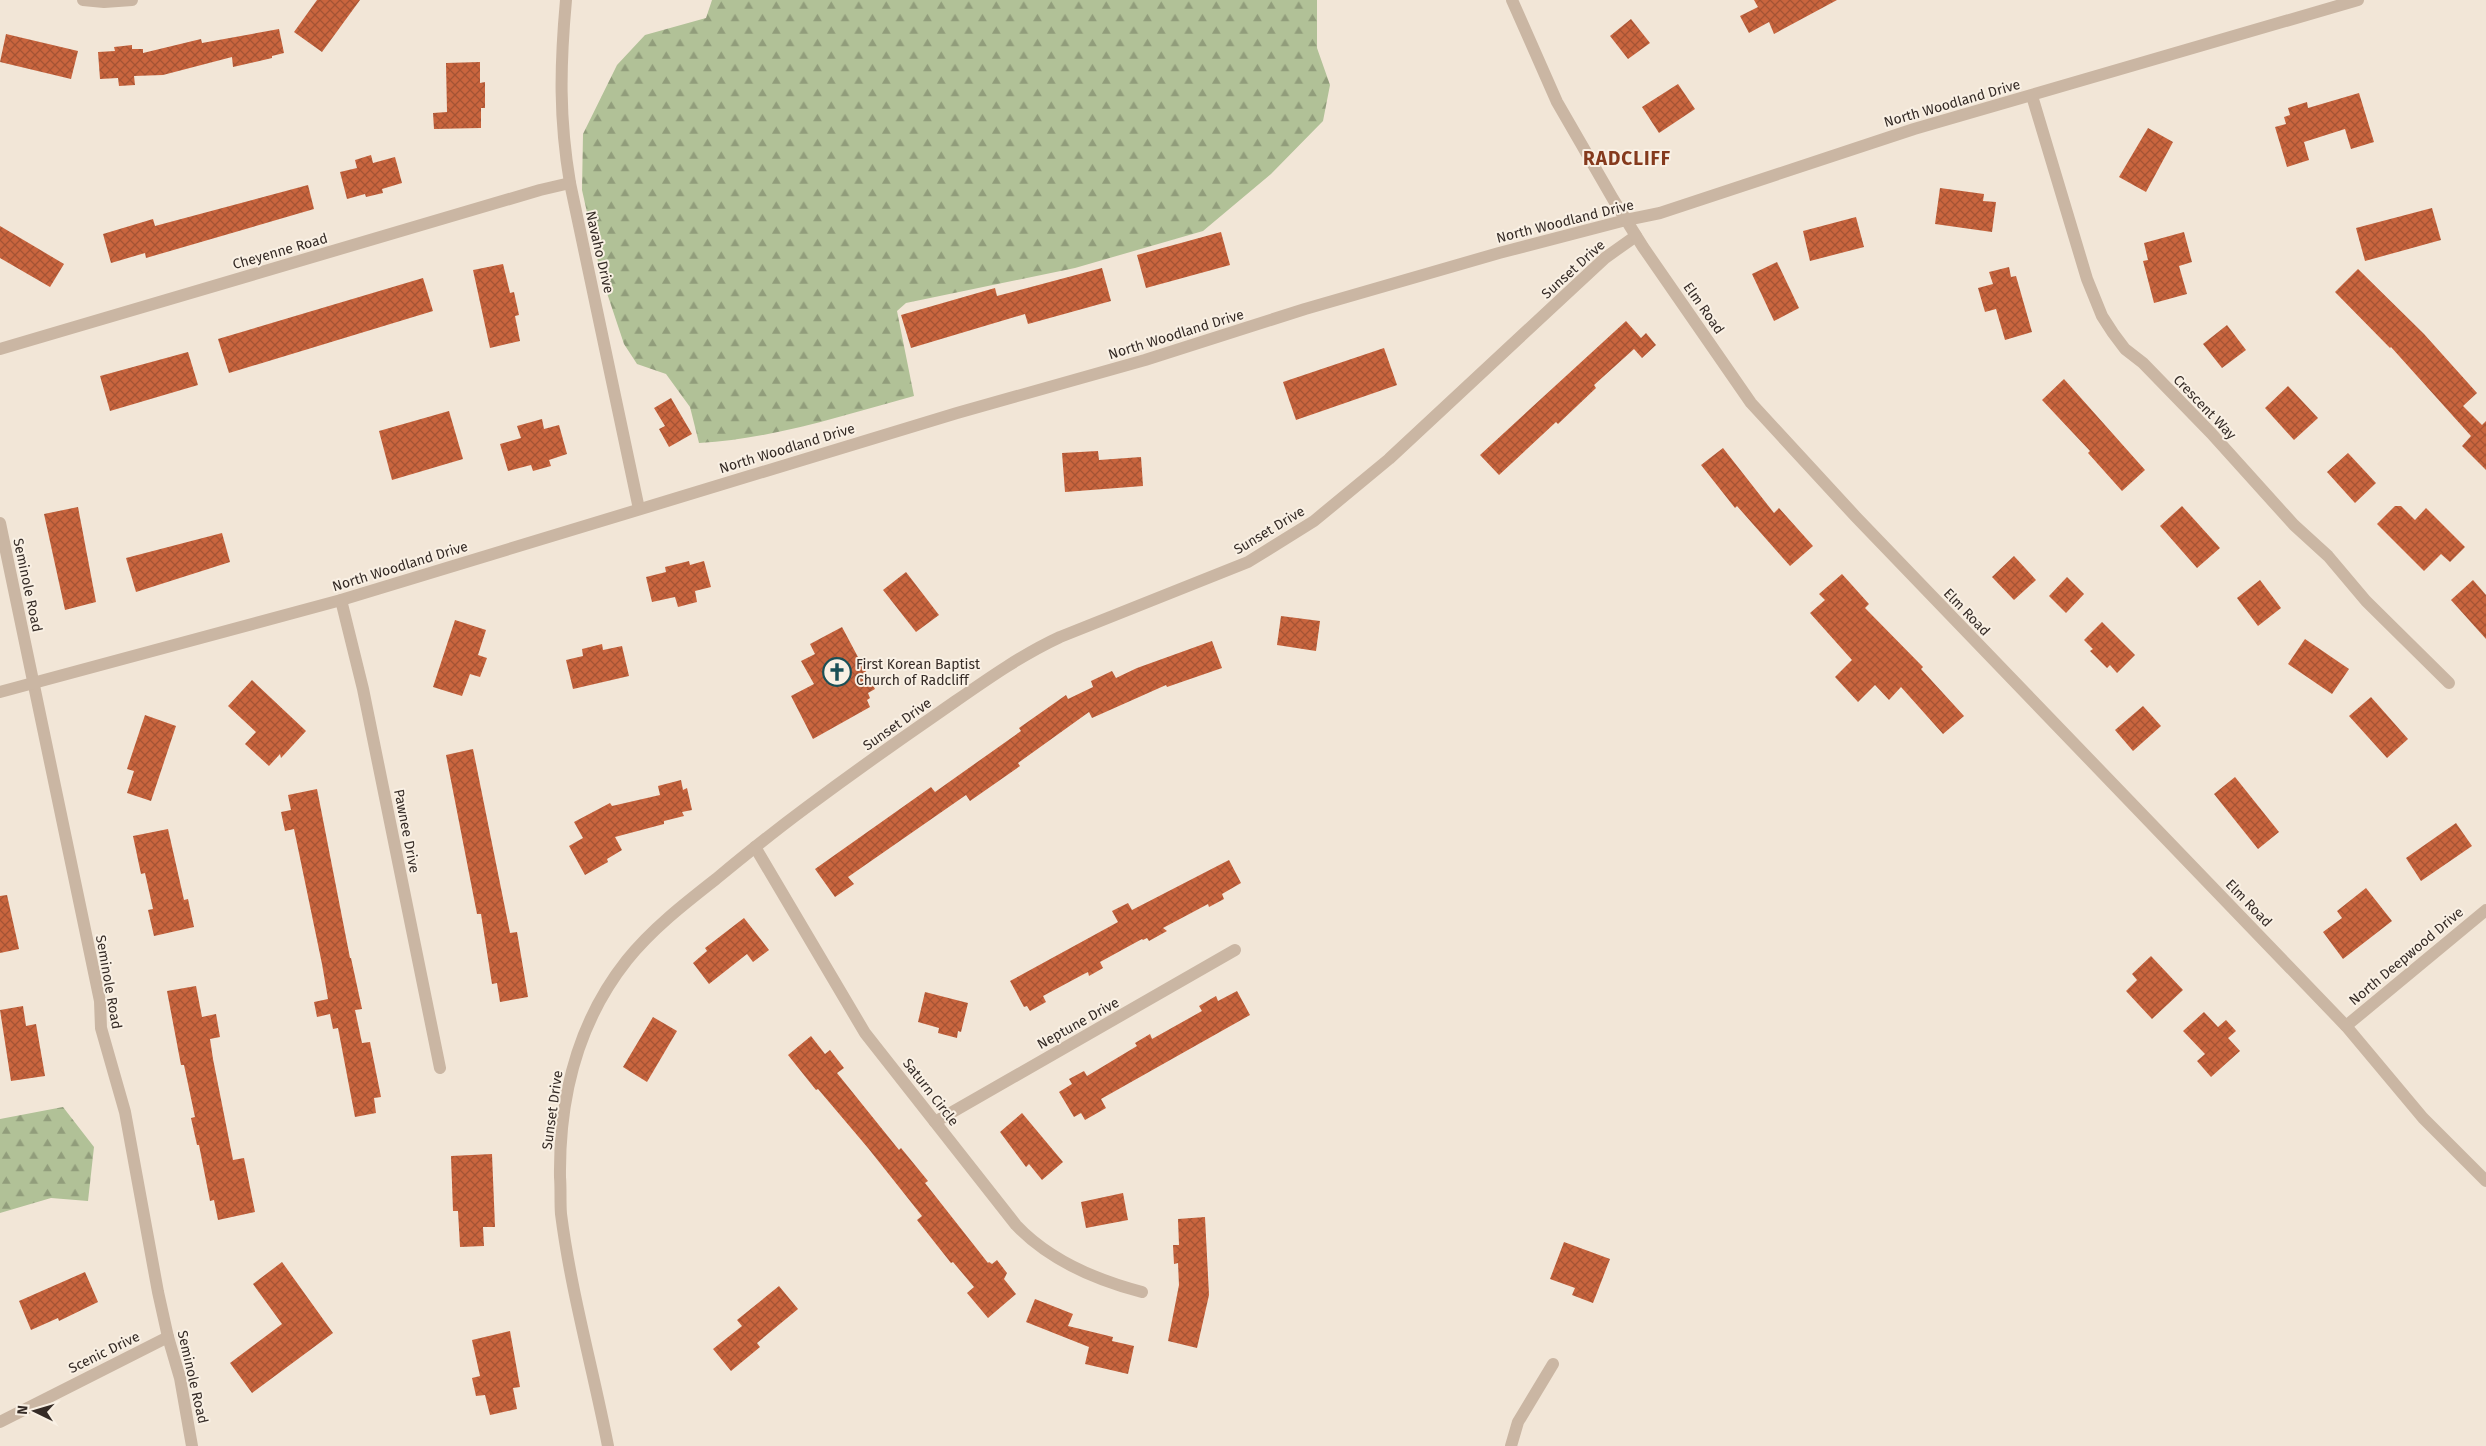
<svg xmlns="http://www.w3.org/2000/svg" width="2486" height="1446" font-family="'Fira Sans',sans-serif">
<defs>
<pattern id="forest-firs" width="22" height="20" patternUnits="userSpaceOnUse" patternTransform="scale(1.25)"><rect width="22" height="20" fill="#b1c197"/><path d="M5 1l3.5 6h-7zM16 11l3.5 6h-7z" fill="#919d7b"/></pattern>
<pattern id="building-cross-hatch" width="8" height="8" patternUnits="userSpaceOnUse" patternTransform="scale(1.25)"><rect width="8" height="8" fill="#c9653e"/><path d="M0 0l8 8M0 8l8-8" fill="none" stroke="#a45334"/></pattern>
</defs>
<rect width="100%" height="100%" fill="#f2e6d7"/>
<g fill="url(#forest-firs)">
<path d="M712,0H1317V48L1330,85L1323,121L1271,174L1203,231L1075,268L906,303L897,311L914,396C844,415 773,439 699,443L690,407L666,374L637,364L624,344L601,275L582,190L583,134L617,65L645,35L706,18Z"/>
<path d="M63,1107L94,1147L88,1201L51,1198L0,1213V1119Z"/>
</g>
<g fill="url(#building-cross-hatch)">
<path d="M317,0H360L322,52L294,32Z"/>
<path d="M1754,0H1837L1774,34L1769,22L1749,33L1740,16L1758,7Z"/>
<path d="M1631,19L1650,43L1628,59L1610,36Z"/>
<path d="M279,29L284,53L272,56V58L233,67L232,57L163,75L134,76L135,85L119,86L118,78L100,79L98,52L115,51L114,47L132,45V49H143V53L201,39L202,43Z"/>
<path d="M6,34L78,51L71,79L0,62Z"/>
<path d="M480,62V83L485,82V108H481V128L434,129L433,113L447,112L446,63Z"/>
<path d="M1678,84L1695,109L1659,133L1642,107Z"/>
<path d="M2359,93L2374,142L2351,149L2345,129L2304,142L2309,160L2287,167L2275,127L2286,124L2284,117L2290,115L2288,108L2307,102L2308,108Z"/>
<path d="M2148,128L2173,142L2146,192L2119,177Z"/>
<path d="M371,155L373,163L395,157L402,183L382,189L383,193L366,197L365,194L347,199L340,172L357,168L355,160Z"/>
<path d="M308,185L314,209L146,258L145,253L111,263L103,234L153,219L155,226Z"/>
<path d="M1940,188L1984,194L1983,201L1996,202L1992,232L1935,224Z"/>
<path d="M2432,208L2441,240L2365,261L2356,228Z"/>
<path d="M1856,217L1864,247L1810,261L1803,231Z"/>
<path d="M0,226L64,264L50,287L0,258Z"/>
<path d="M1221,232L1230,265L1146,288L1137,255Z"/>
<path d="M2184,232L2192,262L2179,266L2187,294L2154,303L2143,261L2148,260L2144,243Z"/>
<path d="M1777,262L1799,308L1774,321L1752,274Z"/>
<path d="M503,264L510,293L514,292L519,315L515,316L520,341L490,348L473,270Z"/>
<path d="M2009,267L2011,277L2016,276L2032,332L2005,340L1996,309L1985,312L1978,288L1993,284L1989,272Z"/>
<path d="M1102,268L1111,301L1028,324L1025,314L911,348L901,315L995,288L997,296Z"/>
<path d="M2358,269L2424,334L2477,393L2463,406L2482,425L2486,421V470L2462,446L2471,436L2391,347L2390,348L2335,292Z"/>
<path d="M423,278L433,311L229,373L218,339Z"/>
<path d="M1626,321L1641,338L1646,333L1656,345L1642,358L1634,349L1594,385L1596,388L1558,424L1556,422L1499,475L1480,455Z"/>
<path d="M2227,325L2246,350L2222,368L2203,344Z"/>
<path d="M1384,348L1397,385L1296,420L1283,382Z"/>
<path d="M188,352L198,385L110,411L100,376Z"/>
<path d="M2064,379L2145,470L2122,491L2088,453L2090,451L2042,400Z"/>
<path d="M2288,386L2318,418L2294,440L2265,408Z"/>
<path d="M671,398L692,434L669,447L659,429L665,426L654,408Z"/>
<path d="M449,411L463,459L392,480L379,431Z"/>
<path d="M542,419L544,429L559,425L567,454L549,460L551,466L533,471L531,465L508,471L500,444L521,438L517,426Z"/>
<path d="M1723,448L1774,513L1779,508L1813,546L1790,566L1737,506L1735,508L1701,465Z"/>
<path d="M1098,451L1099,460L1141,457L1143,486L1065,492L1062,453Z"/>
<path d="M2348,453L2376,483L2355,503L2327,472Z"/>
<path d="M2182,506L2220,548L2197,568L2160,526Z"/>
<path d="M2395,506H2401L2415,520L2426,508L2465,547L2450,562L2441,554L2424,571L2377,524Z"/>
<path d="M78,507L96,602L65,610L44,514Z"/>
<path d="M222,533L230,562L136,592L126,558Z"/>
<path d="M2014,556L2036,580L2014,600L1992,577Z"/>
<path d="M689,561L690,565L704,561L711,587L695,591L697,602L678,607L675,597L652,602L646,577L666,572L665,567Z"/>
<path d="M906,572L939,615L916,632L883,590Z"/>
<path d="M1842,574L1869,604L1865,608L1923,667L1921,669L1964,716L1943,734L1901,687L1889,700L1875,685L1858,702L1835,677L1852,660L1810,613L1825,600L1819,594Z"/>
<path d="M2067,577L2084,594L2066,613L2049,596Z"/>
<path d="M2260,580L2281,608L2258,626L2237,598Z"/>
<path d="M2473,580L2486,595V639L2451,600Z"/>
<path d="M1281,616L1320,621L1316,651L1277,645Z"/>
<path d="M455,620L486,630L478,655L487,658L480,677L470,674L462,696L433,687Z"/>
<path d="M2102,622L2135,655L2117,673L2110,665L2107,668L2090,651L2093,649L2084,640Z"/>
<path d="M842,627L875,689L868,693L870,698L867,700L870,707L813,739L791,696L814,684L801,661L815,654L810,644Z"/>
<path d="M2305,639L2349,669L2332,694L2288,664Z"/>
<path d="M1212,641L1222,668L1167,687L1166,685L1092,718L1089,712L1018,763L1020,766L970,801L966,795L848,877L854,884L835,897L815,869L931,787L935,792L1021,731L1019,728L1066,695L1068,699L1093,687L1091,681L1112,671L1116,678L1137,668Z"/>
<path d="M602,644L603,650L622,646L629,676L573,689L566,660L583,656L582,649Z"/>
<path d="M252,680L306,731L281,758L280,754L269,766L245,744L256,732L228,706Z"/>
<path d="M2371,697L2408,739L2387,758L2349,716Z"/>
<path d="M2143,706L2161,726L2133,751L2115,730Z"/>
<path d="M145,715L176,726L151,801L127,793L134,771L127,769Z"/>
<path d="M473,749L510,933L517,932L528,997L500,1002L497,983L492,984L481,914H477L446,755Z"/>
<path d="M2235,777L2279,832L2258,849L2214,794Z"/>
<path d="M681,780L683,790L687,788L692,810L682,812L684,816L664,821V824L615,837L622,850L607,859L608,862L585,875L569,846L583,838L574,822L610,803L612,806L660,795L658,786Z"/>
<path d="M317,789L350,958H351L362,1009L355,1010L362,1043L370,1042L381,1097L374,1098L376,1113L355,1117L338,1028L333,1029L330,1014L317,1017L314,1002L328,999L322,964L294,829L285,831L281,812L291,810L288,795Z"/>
<path d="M2456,823L2472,846L2421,881L2406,858Z"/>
<path d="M168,829L184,900L188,899L194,927L154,936L148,910L153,909L145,873L141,874L133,836Z"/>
<path d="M1229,860L1241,883L1222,894L1224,899L1209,907L1208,904L1163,928L1167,931L1149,941L1147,938L1143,940L1142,939L1100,962L1103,968L1089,976L1088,972L1084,974L1043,996L1046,1002L1030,1011L1027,1006L1024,1007L1010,981L1118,922L1112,911L1128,903L1132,910Z"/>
<path d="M2366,888L2392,921L2343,959L2323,932L2342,918L2337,911Z"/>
<path d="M7,895L19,949L0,953V896Z"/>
<path d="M744,918L769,950L753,962L747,954L709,984L693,963L707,951L705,948Z"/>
<path d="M2151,956L2183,990L2152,1019L2126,991L2137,980L2132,974Z"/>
<path d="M196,986L202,1017L216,1014L220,1037L210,1039L213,1059L233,1160L244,1158L255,1212L218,1220L214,1200L210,1201L199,1145H197L191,1118L195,1117L184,1065H181L167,991Z"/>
<path d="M1237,991L1250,1015L1101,1099L1106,1108L1085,1120L1081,1113L1074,1117L1059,1092L1072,1084L1069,1079L1084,1071L1087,1076L1137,1046L1135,1043L1150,1034L1152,1039L1202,1011L1199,1006L1216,996L1218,1001Z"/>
<path d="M925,992L968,1003L961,1032L958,1031L957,1038L938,1033L939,1028L918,1022Z"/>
<path d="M23,1006L26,1026L36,1024L45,1076L11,1081L0,1010Z"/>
<path d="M2204,1012L2218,1027L2226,1020L2236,1031L2228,1038L2240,1051L2211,1077L2197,1061L2205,1054L2183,1031Z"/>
<path d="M653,1017L677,1031L647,1082L623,1067Z"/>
<path d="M811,1036L825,1054L830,1050L844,1068L837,1073L899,1150L901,1148L928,1181L925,1183L988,1263L989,1262L992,1264L997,1260L1007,1273L1004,1279L1016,1294L988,1318L967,1293L974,1287L953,1262L951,1263L917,1220L922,1216L868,1148L818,1089L816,1090L788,1055Z"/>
<path d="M1022,1113L1063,1162L1042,1180L1029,1164L1026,1167L1000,1132Z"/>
<path d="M492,1154L495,1227H483L484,1246L460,1247L458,1211H453L451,1156Z"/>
<path d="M1123,1193L1128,1220L1086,1228L1081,1202Z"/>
<path d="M1205,1217L1209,1295L1197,1348L1168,1341L1179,1285L1178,1263L1174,1264L1173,1245H1179L1178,1219Z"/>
<path d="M1564,1242L1610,1259L1593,1303L1572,1295L1575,1288L1550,1279Z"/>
<path d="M282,1262L333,1333L252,1393L230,1363L282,1324L253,1284Z"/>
<path d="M85,1272L98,1302L59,1321L58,1318L31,1330L19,1301Z"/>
<path d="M779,1286L798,1309L757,1343L760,1347L731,1371L713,1349L742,1326L737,1320Z"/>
<path d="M1035,1299L1073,1314L1068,1326L1113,1337L1112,1341L1134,1346L1128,1374L1085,1364L1089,1347L1026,1322Z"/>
<path d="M510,1331L520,1387L513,1388L517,1409L490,1415L485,1395L476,1396L472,1378L480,1376L472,1340Z"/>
</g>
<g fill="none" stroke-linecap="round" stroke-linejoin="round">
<g stroke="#cab6a3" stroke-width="12">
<path d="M83,0L104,2L132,0"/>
<path d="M566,0C560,66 559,118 570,183L639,509"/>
<path d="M2032,96L2087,279L2102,316L2113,333L2125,349L2143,363L2211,433L2294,525L2328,556L2366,601L2449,683"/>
<path d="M0,349L540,190L570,183"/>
<path d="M0,523L100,1001L101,1028L125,1112L158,1292L168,1337L180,1378L192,1446"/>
<path d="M341,600L363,689L440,1068"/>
<path d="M0,692L341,600L957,413L1145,360L1305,309L1499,253L1626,220"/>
<path d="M755,847L865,1033L1016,1225C1049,1260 1096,1280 1142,1292"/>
<path d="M2346,1026L2486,910"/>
<path d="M935,1122L1235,950"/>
<path d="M0,1422L168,1337"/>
<path d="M608,1446C593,1369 571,1292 561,1214C560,1202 561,1189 560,1177C559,1098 577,1023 627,960C652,929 684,904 716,879C746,854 776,830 807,807C850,775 895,743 940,712C979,685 1017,657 1060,637L1248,562L1314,521L1389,459L1605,258L1636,236"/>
<path d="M1511,1446L1518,1422L1553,1364"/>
</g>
<g stroke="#cab6a3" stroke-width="12">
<path d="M1512,0L1557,102L1613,199L1643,247L1751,403L1856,517L2346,1026L2423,1118L2486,1181"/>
<path d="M1626,220L1660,213L1914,129L2358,0"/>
</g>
</g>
<defs>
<symbol id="church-ring" viewBox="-11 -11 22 22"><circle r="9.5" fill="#f9f0e4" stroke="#1a5057" stroke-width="1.5"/><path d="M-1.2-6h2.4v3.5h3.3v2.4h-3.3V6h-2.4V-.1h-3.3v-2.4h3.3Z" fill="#1a5057"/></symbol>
</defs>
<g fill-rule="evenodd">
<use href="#church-ring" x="821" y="656" width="32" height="32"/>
</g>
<g text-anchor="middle" stroke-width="4" stroke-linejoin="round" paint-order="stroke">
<g font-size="14" fill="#352b26" stroke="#f9f0e4">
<text transform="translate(1952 103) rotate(-16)" y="5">North Woodland Drive</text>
<text transform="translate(1565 221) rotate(-14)" y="5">North Woodland Drive</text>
<text transform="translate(280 251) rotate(-16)" y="5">Cheyenne Road</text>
<text transform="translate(600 252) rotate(77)" y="5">Navaho Drive</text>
<text transform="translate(1573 269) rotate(-42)" y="5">Sunset Drive</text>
<text transform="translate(1704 308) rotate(55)" y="5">Elm Road</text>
<text transform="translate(1176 334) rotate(-17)" y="5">North Woodland Drive</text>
<text transform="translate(2205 407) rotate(46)" y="5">Crescent Way</text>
<text transform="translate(787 448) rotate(-17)" y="5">North Woodland Drive</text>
<text transform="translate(1269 530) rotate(-31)" y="5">Sunset Drive</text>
<text transform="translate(400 566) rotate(-17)" y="5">North Woodland Drive</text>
<text transform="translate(28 585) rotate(78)" y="5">Seminole Road</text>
<text transform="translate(1967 612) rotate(46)" y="5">Elm Road</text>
<text transform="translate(897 724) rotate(-35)" y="5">Sunset Drive</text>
<text transform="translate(407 831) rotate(79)" y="5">Pawnee Drive</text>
<text transform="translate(2249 903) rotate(46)" y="5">Elm Road</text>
<text transform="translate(2406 956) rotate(-40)" y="5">North Deepwood Drive</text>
<text transform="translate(109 982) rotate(80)" y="5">Seminole Road</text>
<text transform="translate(1078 1023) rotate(-29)" y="5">Neptune Drive</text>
<text transform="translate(931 1092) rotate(52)" y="5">Saturn Circle</text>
<text transform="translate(552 1110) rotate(-82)" y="5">Sunset Drive</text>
<text transform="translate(104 1352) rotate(-26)" y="5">Scenic Drive</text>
<text transform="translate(193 1377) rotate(77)" y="5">Seminole Road</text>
</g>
<g font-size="14" fill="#352b26" stroke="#f9f0e4" text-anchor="start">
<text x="856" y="669">First Korean Baptist<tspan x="856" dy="16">Church of Radcliff</tspan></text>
</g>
<g font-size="19" font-weight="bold" letter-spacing="1" fill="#853a1d" stroke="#f9f0e4">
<text x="1627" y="165">RADCLIFF</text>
</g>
</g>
<g transform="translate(35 1411) rotate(275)" stroke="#f9f0e4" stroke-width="4" paint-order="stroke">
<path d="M0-4L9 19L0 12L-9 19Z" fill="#352b26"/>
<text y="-8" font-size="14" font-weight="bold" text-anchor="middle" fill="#352b26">N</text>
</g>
</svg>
